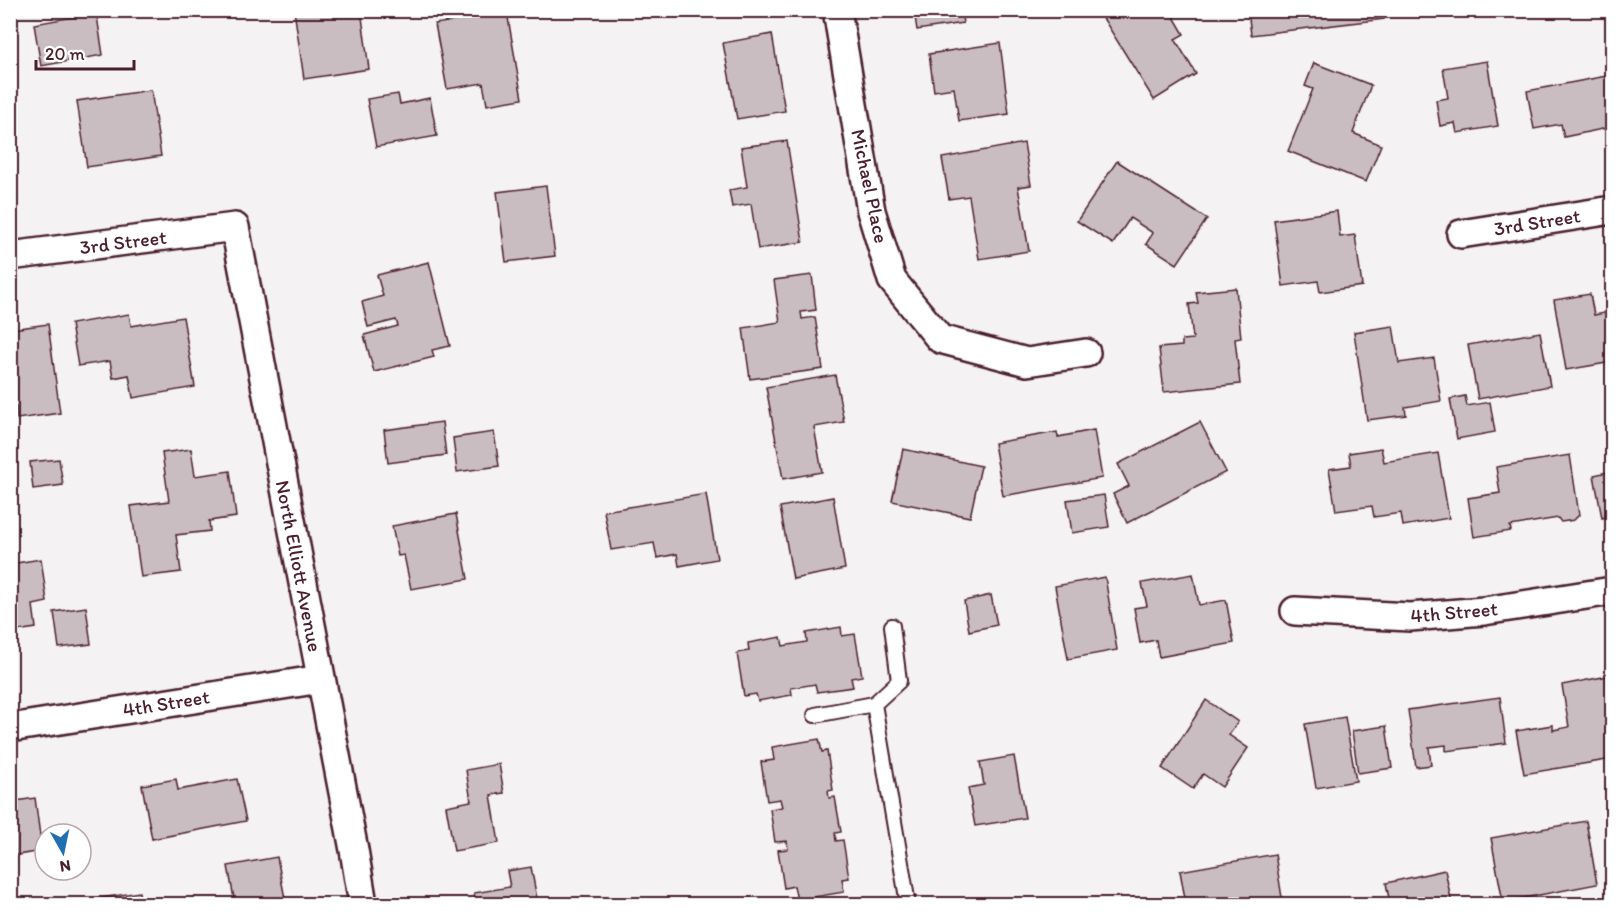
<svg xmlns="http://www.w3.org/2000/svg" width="1623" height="915" font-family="Itim,sans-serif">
<rect width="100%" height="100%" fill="#f4f2f2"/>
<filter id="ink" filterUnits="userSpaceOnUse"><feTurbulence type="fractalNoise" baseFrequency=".0167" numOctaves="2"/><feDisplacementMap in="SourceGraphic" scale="12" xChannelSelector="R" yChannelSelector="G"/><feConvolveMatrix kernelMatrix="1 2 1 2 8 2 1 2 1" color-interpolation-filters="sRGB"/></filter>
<g filter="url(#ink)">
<g fill="#cabdc1" stroke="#4a1f2b" stroke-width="1.5">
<path d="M73,10H96L103,55L41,66L34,24L74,17Z"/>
<path d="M294,10H361L369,69L304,79Z"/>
<path d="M914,10H961L963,23L917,30Z"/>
<path d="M1098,10H1170L1184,34L1175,39L1196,74L1154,100Z"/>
<path d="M1248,10H1383L1384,19L1251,35Z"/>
<path d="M1418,10H1455L1419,16Z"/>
<path d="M507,12L522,99L487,105L483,83L447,89L435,24Z"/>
<path d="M772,34L785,111L737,119L723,43Z"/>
<path d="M1000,43L1009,114L959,121L954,88L934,91L929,54Z"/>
<path d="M1487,61L1498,126L1457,133L1455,123L1440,126L1436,100L1448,98L1443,68Z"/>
<path d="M1314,63L1371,85L1353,133L1381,145L1366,182L1288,151L1313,89L1305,86Z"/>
<path d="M1612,75V127L1564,137L1561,124L1534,129L1527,91Z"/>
<path d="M151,90L161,156L87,167L77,101Z"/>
<path d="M398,94L400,104L430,98L437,136L376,147L367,99Z"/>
<path d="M787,141L803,242L758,249L751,204L732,207L729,190L747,187L741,147Z"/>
<path d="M1024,143L1031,185L1018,187L1029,251L979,259L969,196L949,199L942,158Z"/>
<path d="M10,153L16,190L10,191Z"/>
<path d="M1117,161L1207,219L1177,264L1146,244L1153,233L1130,218L1113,244L1077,221Z"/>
<path d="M546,186L555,256L506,262L497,192Z"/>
<path d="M1337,211L1340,237L1355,235L1362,286L1320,292L1318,281L1283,286L1274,220Z"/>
<path d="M429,262L450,346L432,350L434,357L374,372L364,335L398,326L396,320L368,327L362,302L383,296L377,275Z"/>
<path d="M812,275L816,310L801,312L802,319L815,317L823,369L750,379L743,328L780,322L774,280Z"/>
<path d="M1236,288L1241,338L1235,339L1240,384L1164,392L1159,348L1182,346V340L1193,339L1189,304L1198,303L1196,292Z"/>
<path d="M1590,294L1594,315L1609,312L1608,305H1612V362L1566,370L1554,300Z"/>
<path d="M129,314L131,326L183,317L195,387L133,398L129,375L113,378L110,361L78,366L71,324Z"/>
<path d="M48,324L60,413L17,419L16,406L10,407V361L16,360L12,329Z"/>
<path d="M1393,326L1399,363L1434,358L1441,401L1405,407L1406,415L1367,420L1354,332Z"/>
<path d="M1540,332L1550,386L1478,399L1468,345Z"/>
<path d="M835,375L844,422L814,427L822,472L783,479L766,387Z"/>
<path d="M1465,396L1467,406L1490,402L1495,432L1457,439L1450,399Z"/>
<path d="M442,422L446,455L388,463L384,430Z"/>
<path d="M1200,422L1226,472L1127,523L1113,494L1129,486L1118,464Z"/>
<path d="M1094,430L1102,478L1003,496L994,443L1057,432L1058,437Z"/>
<path d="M494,432L499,466L457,472L453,438Z"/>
<path d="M1381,448L1384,462L1438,453L1449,518L1403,526L1401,513L1374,517L1372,506L1336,511L1329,469L1351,466L1349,453Z"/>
<path d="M191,449L195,476L230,471L236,517L209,521L210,531L176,535L181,572L141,577L131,506L169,501L162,453Z"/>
<path d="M903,449L981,466L970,517L892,501Z"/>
<path d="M1570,455L1579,515L1574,520L1561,522L1558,518L1510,526L1511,531L1474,537L1468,498L1500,493L1496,467Z"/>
<path d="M59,459L63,485L33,489L30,462Z"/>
<path d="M1612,471V516L1602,518L1594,475Z"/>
<path d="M706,494L717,559L679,566L677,554L657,558L654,543L611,550L604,511Z"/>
<path d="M1104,495L1109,527L1072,533L1067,500Z"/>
<path d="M833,497L845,569L793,579L780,507Z"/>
<path d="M456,514L468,579L411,589L404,555L398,556L392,526Z"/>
<path d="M41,559L47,602L33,605L36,628L10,632V564Z"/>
<path d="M1193,574L1199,605L1226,600L1234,643L1159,657L1156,640L1140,643L1134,608L1147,606L1142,583Z"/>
<path d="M1105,577L1117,650L1068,659L1055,586Z"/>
<path d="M991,595L997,625L969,631L964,601Z"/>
<path d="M86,607L91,644L59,648L54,612Z"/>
<path d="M841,627L842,636L855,634L862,676L851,678L853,687L817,692L815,684L791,688L792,695L758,701L756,694L744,696L737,653L749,651L748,643L781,637L783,646L807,642L806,633Z"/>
<path d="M1608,676L1612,703V759L1524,774L1516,731L1553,725V730L1569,727L1562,685Z"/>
<path d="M1500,697L1506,743L1446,751V745L1429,747L1431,765L1416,767L1408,710Z"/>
<path d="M1206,700L1238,722L1229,735L1248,748L1222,787L1203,774L1193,789L1162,768Z"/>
<path d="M1345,717L1356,781L1316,788L1305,724Z"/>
<path d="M1386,726L1392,768L1358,773L1352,731Z"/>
<path d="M819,739L822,752L827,751L833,790L828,791L829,798L835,797L841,832L835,833L836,841L843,840L849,878L842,879L844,892L797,900L794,886L784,888L778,850L788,849L787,841L775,842L770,809L782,807L780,799L767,801L761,762L774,760L772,747Z"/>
<path d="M1014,756L1025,818L975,826L968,788L984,785L980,762Z"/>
<path d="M499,764L504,793L491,795L499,843L454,851L446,806L471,801L466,770Z"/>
<path d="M176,779L178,790L237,779L246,821L152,839L142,785Z"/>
<path d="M35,798L42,851L10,856V802Z"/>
<path d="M1586,821L1597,884L1503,902L1491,838Z"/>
<path d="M1275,854L1283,904H1186L1180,871Z"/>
<path d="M277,857L286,904H235L228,866Z"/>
<path d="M531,867L538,904H476L474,893L510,887L507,871Z"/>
<path d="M1445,870L1452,904H1390L1386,883Z"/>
<path d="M139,892L141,904H63Z"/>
<path d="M751,898L752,904H723V903Z"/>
<path d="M1369,900L1370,904H1345V903Z"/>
</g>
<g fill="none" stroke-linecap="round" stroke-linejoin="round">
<defs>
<g id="lane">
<path d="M892,626L899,681L874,704L908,904"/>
<path d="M815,715L874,704"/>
</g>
<g id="street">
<path d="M837,10L871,211L892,280L940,339L1027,362L1086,353"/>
<path d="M1461,234L1612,210"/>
<path d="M10,256L235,227L354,850L363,904"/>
<path d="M1295,611L1410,617L1484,611L1612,591"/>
<path d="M10,728L321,679"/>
</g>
</defs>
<use href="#lane" stroke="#4a1f2b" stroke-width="18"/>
<use href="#street" stroke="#4a1f2b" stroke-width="32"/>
<use href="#lane" stroke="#fff" stroke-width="14"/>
<use href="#street" stroke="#fff" stroke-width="27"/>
</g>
</g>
<g text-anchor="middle" stroke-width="4.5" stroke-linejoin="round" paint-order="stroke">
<g font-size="20" fill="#4a1f2b" stroke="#fff">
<text transform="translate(870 186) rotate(78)" y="7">Michael Place</text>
<text transform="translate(1537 222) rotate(-9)" y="7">3rd Street</text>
<text transform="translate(123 242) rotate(-7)" y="7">3rd Street</text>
<text transform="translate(299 566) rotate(79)" y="7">North Elliott Avenue</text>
<text transform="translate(1454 612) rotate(-5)" y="7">4th Street</text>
<text transform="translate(166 703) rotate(-9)" y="7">4th Street</text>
</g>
</g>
<rect width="1623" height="915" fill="none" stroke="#fff" stroke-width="36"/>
<rect x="18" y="18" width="1587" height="879" fill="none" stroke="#4a1f2b" stroke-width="2" filter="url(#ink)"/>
<g transform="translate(63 852) rotate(171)"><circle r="28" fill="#ffffff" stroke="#b7a5aa" stroke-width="1.5"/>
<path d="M0-4.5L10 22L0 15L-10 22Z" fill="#1f6fb2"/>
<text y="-9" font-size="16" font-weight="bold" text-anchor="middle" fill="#4a1f2b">N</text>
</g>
<path d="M36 60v9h98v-9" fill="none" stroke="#4a1f2b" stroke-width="3"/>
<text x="45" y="60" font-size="18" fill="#4a1f2b" stroke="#ffffff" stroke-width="4.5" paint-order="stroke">20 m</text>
</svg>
